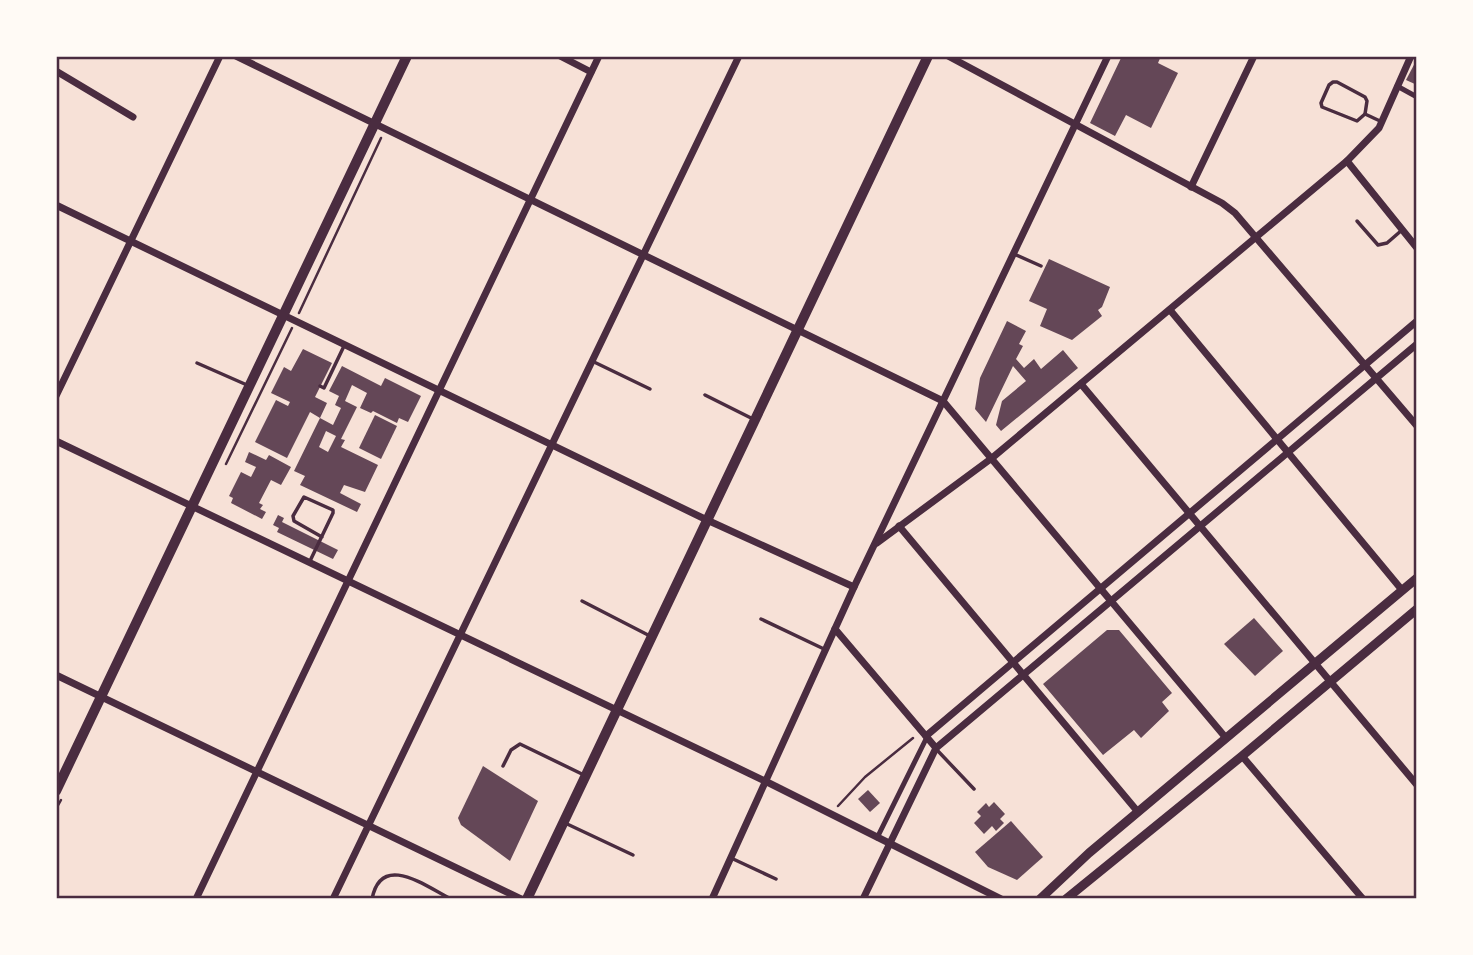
<svg xmlns="http://www.w3.org/2000/svg" width="1473" height="955" font-family="Overpass,sans-serif">
<rect width="100%" height="100%" fill="#f7e1d7"/>
<g fill="#644757" fill-rule="evenodd">
<path d="M1122,56H1161L1158,63L1178,73L1151,128L1126,115L1115,136L1090,123Z"/>
<path d="M1417,59V85L1406,80Z"/>
<path d="M1049,259L1110,287L1102,307L1098,310L1102,316L1072,340L1040,326L1047,309L1029,301Z"/>
<path d="M1007,321L1026,331L1019,344L1023,346L1016,359L1024,368L1034,359L1041,369L1063,350L1078,368L1001,431L996,425L1002,401L1026,381L1013,366L986,422L975,409L980,378Z"/>
<path d="M303,349L332,363L315,397L327,403L320,418L310,412L287,458L255,442L276,400L288,406L290,402L271,393L284,367L291,371Z"/>
<path d="M342,366L381,386L385,378L421,396L408,422L399,418L397,423L373,411L371,413L360,408L367,393L352,385L345,401L357,407L341,439L345,440L341,447L378,465L365,492L344,485L340,493L361,504L357,512L300,485L305,476L294,471L320,418L333,425L341,408L335,405L339,396L329,391ZM326,431L336,436L328,452L319,447Z"/>
<path d="M375,415L397,426L381,459L359,448Z"/>
<path d="M249,452L266,460L269,455L291,467L281,485L271,480L259,503L263,505L260,509L266,512L262,519L231,503L233,498L229,496L241,472L251,477L256,467L245,462Z"/>
<path d="M278,515L284,518L282,522L338,550L333,559L277,532L279,528L273,525Z"/>
<path d="M1254,618L1283,651L1255,676L1224,644Z"/>
<path d="M1107,630H1119L1172,693L1162,702L1169,711L1141,738L1134,730L1103,755L1043,684Z"/>
<path d="M483,766L538,801L510,861L461,825L458,818Z"/>
<path d="M868,790L880,803L870,812L858,799Z"/>
<path d="M994,802L1005,814L1000,819L1004,823L996,831L992,826L984,834L974,823L981,816L977,812L986,803L989,807Z"/>
<path d="M1011,821L1043,857L1017,880L988,867L975,852Z"/>
</g>
<g fill="none" stroke-linecap="round" stroke-linejoin="round">
<g stroke="#4a2c40" stroke-width="2.5">
<path d="M299,313L381,138"/>
<path d="M226,464L292,328"/>
<path d="M838,806L865,777L913,738"/>
<path d="M56,809L61,800"/>
</g>
<g stroke="#4a2c40" stroke-width="3.5">
<path d="M1333,82H1337L1365,97L1367,101L1365,114L1357,121L1322,107L1321,103L1329,85Z"/>
<path d="M1365,114L1380,121"/>
<path d="M1357,221L1378,245L1387,243L1402,230"/>
<path d="M1014,254L1041,266"/>
<path d="M592,361L650,389"/>
<path d="M197,363L247,385"/>
<path d="M320,386L324,388L344,346"/>
<path d="M705,395L753,419"/>
<path d="M310,561L333,513V510L304,497L293,516L294,521L322,537"/>
<path d="M582,601L650,636"/>
<path d="M761,619L824,649"/>
<path d="M937,750L974,789"/>
<path d="M503,766L511,750L520,744L584,775"/>
<path d="M565,823L633,855"/>
<path d="M731,858L776,879"/>
<path d="M372,899C381,852 425,886 451,899"/>
</g>
<g stroke="#4a2c40" stroke-width="5">
<path d="M1397,86L1417,97"/>
<path d="M877,838L927,737"/>
</g>
<g stroke="#4a2c40" stroke-width="7">
<path d="M236,56L943,401L1226,738"/>
<path d="M560,56L591,72"/>
<path d="M948,56L1222,203L1235,213L1417,426"/>
<path d="M56,71L133,117"/>
<path d="M1347,161L1417,248"/>
<path d="M1191,187L1254,56"/>
<path d="M56,205L707,520L854,587"/>
<path d="M1170,310L1402,590"/>
<path d="M1081,384L1417,785"/>
<path d="M56,396L220,56"/>
<path d="M56,441L767,782L1001,899"/>
<path d="M899,526L1138,812"/>
<path d="M877,543L992,458L1347,161L1379,128L1411,56"/>
<path d="M835,629L936,748"/>
<path d="M56,675L521,899"/>
<path d="M926,736L1417,321"/>
<path d="M1242,756L1363,899"/>
<path d="M196,899L599,56"/>
<path d="M333,899L739,56"/>
<path d="M712,899L854,587L1108,56"/>
<path d="M863,899L936,748L1417,344"/>
</g>
<g stroke="#4a2c40" stroke-width="9">
<path d="M1040,899L1089,853L1417,578"/>
<path d="M1066,899L1242,756L1417,609"/>
</g>
<g stroke="#4a2c40" stroke-width="10">
<path d="M56,791L407,56"/>
<path d="M527,899L928,56"/>
</g>
</g>
<rect width="1473" height="955" fill="none" stroke="#fffaf5" stroke-width="116"/>
<rect x="58" y="58" width="1357" height="839" fill="none" stroke="#4a2c40" stroke-width="2.5"/>
</svg>
